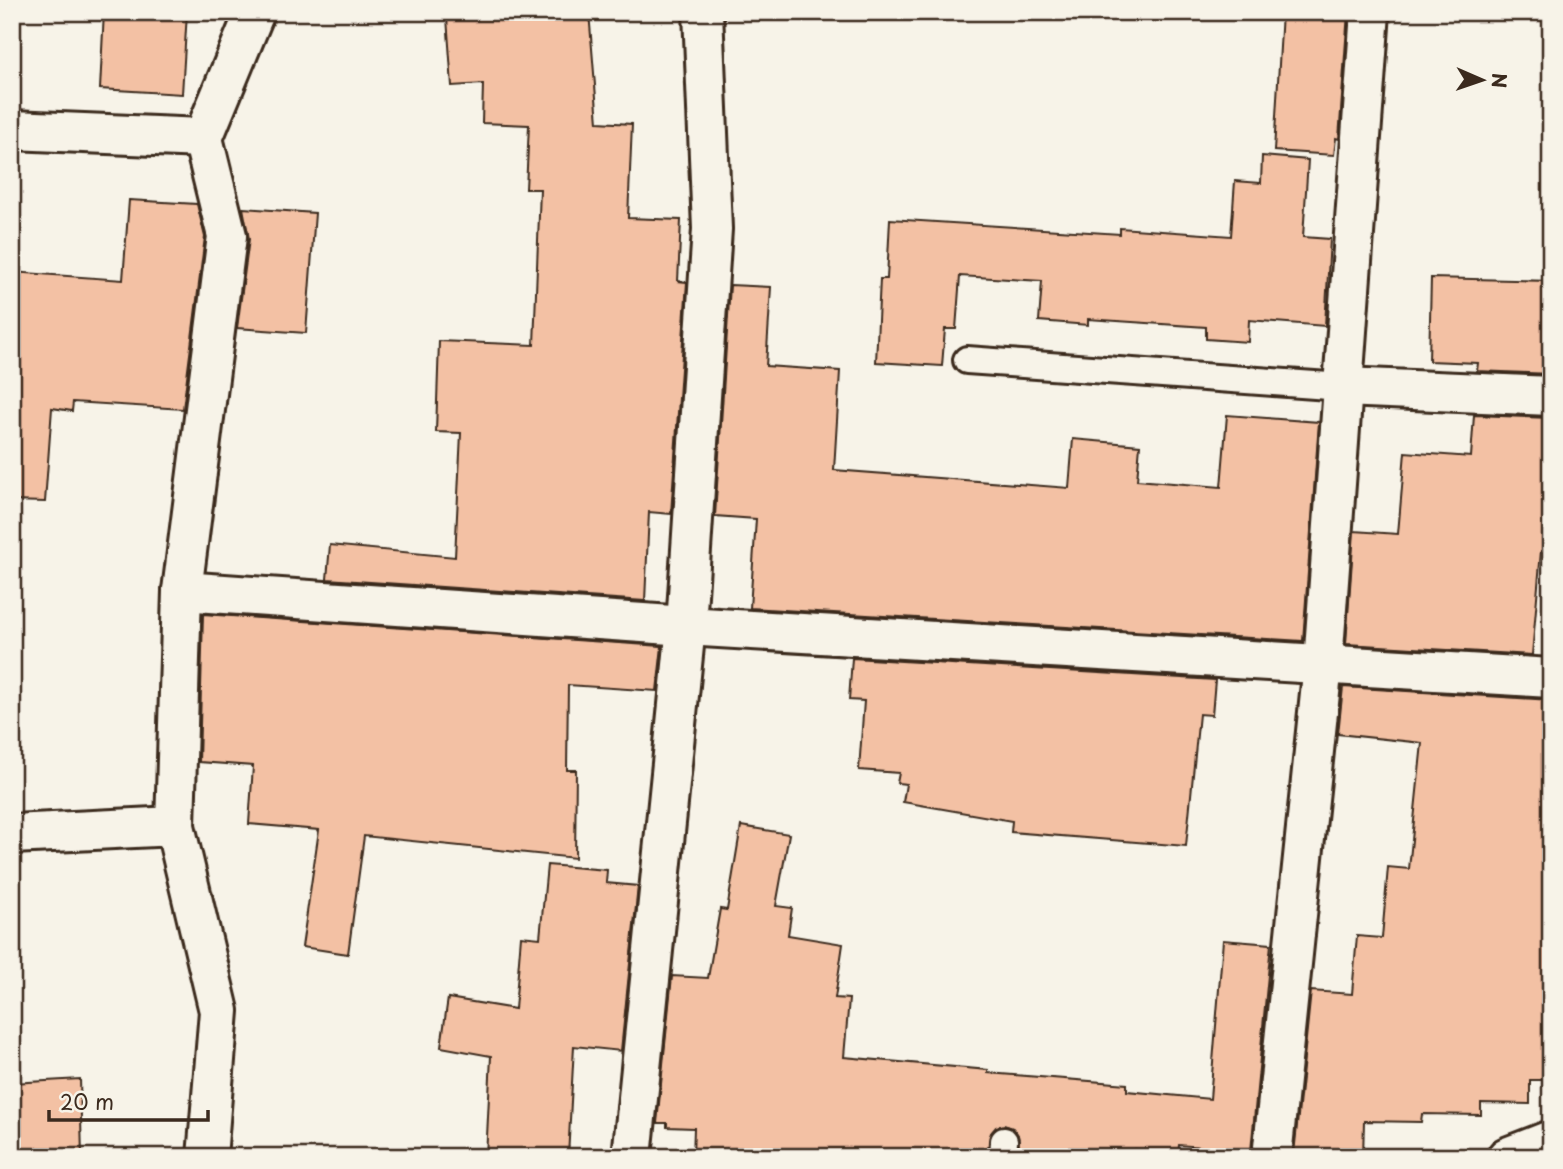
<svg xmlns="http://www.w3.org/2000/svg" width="1563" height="1169" font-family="'Playpen Sans',sans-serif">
<rect width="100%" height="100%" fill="#f7f3e8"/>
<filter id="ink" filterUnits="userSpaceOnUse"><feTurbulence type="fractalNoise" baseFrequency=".0143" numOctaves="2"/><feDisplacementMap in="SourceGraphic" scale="14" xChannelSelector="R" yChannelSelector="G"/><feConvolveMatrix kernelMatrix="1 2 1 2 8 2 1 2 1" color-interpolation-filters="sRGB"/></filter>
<g filter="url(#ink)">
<g fill="#f3c1a4" stroke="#3b2a1e" stroke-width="2">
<path d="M104,12H187L182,94L100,89Z"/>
<path d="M516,12H589L598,122L632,124L628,218L681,220L678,281L687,282L671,514L649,512L645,601L327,579L330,545L455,557L461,433L436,432L439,341L534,345L540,189H526L529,125L482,123L483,84L452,86L447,18Z"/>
<path d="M1282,12H1348L1339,139L1336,138L1334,155L1274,151Z"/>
<path d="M1262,156L1308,160L1303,237L1330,239L1325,326L1249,320L1248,342L1206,339V327L1088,319V325L1039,321L1042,281L960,276L956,329H945L942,366L876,362L880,279H887L890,219L1120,234V228L1231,236L1235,181L1261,183Z"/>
<path d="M129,200L197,204L205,237L183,409L73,402L72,411L52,408L45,502L12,501V272L123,280Z"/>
<path d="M243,208L315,213L306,333L237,328L249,239Z"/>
<path d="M1431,278L1551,281V374L1477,371L1478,363L1429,361Z"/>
<path d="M730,285L771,287L766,366L840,371L834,470L1069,488L1073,439L1140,445L1137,480L1221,487L1227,415L1319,422L1303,641L750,608L756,519L715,516Z"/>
<path d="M1474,415L1551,418V552L1541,551L1532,655L1346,644L1354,531L1398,534L1405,452L1471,457Z"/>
<path d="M203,614L662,646L657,691L568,685L567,770H576L575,858L364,836L348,954L302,947L319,830L249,824L253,766L199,762Z"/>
<path d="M852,658L1215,680L1212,715L1199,714L1186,846L1011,832L1012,821L903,802L906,784L897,783L899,773L859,770L864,701L849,700Z"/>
<path d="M1343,687L1551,700V1080H1530V1104L1481,1103V1115L1422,1114L1421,1122L1364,1121L1363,1157H1306L1294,1154L1311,991L1352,994L1357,936L1382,938L1388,867L1409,869L1422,743L1338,734Z"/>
<path d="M741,826L789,834L776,906L792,908L788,935L843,944L835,998L849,999L844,1057L988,1070V1073L1127,1084V1091L1210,1099L1223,940L1271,944L1251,1151L1179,1145L1178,1154L1134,1149V1157H1019L1018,1135L1013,1128L1004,1125L996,1127L991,1133L987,1157H693L694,1128L667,1127V1123H657L672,976L708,978L720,909L727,910Z"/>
<path d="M547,865L607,870L606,883L638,886L621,1051L574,1046L568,1157H486L491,1056L441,1047L448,998L515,1009L521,936L540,938Z"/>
<path d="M80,1079L82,1157H12V1083Z"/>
</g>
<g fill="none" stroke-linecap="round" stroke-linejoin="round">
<defs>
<g id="lane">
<path d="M967,360L1343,387"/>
<path d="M1003,1157L1004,1141"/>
</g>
<g id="street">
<path d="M12,130L203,138"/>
<path d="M1343,387L1551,396"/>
<path d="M182,591L686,626L1551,678"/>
<path d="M12,834L175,826"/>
<path d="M207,1157L219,1011L175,826L182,591L227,236L203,138L255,12"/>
<path d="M632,1157L686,626L712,229L703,12"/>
<path d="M1272,1157L1323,664L1370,12"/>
<path d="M1507,1157L1551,1140"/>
</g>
</defs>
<use href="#lane" stroke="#3b2a1e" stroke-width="32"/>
<use href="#street" stroke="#3b2a1e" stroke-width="44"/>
<use href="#lane" stroke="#f7f3e8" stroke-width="26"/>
<use href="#street" stroke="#f7f3e8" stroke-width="38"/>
</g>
</g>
<rect width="1563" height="1169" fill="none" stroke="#f7f3e8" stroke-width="42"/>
<rect x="21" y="21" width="1521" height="1127" fill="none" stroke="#3b2a1e" stroke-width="2.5" filter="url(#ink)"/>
<g transform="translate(1482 80) rotate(92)" stroke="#f7f3e8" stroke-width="5" paint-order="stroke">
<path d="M0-5L12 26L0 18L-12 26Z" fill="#3b2a1e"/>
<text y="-10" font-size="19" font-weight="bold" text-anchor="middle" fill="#3b2a1e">N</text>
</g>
<path d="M49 1110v10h159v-10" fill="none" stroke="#3b2a1e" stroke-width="3.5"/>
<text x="60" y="1110" font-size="21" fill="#3b2a1e" stroke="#f7f3e8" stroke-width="5" paint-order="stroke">20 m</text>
</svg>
